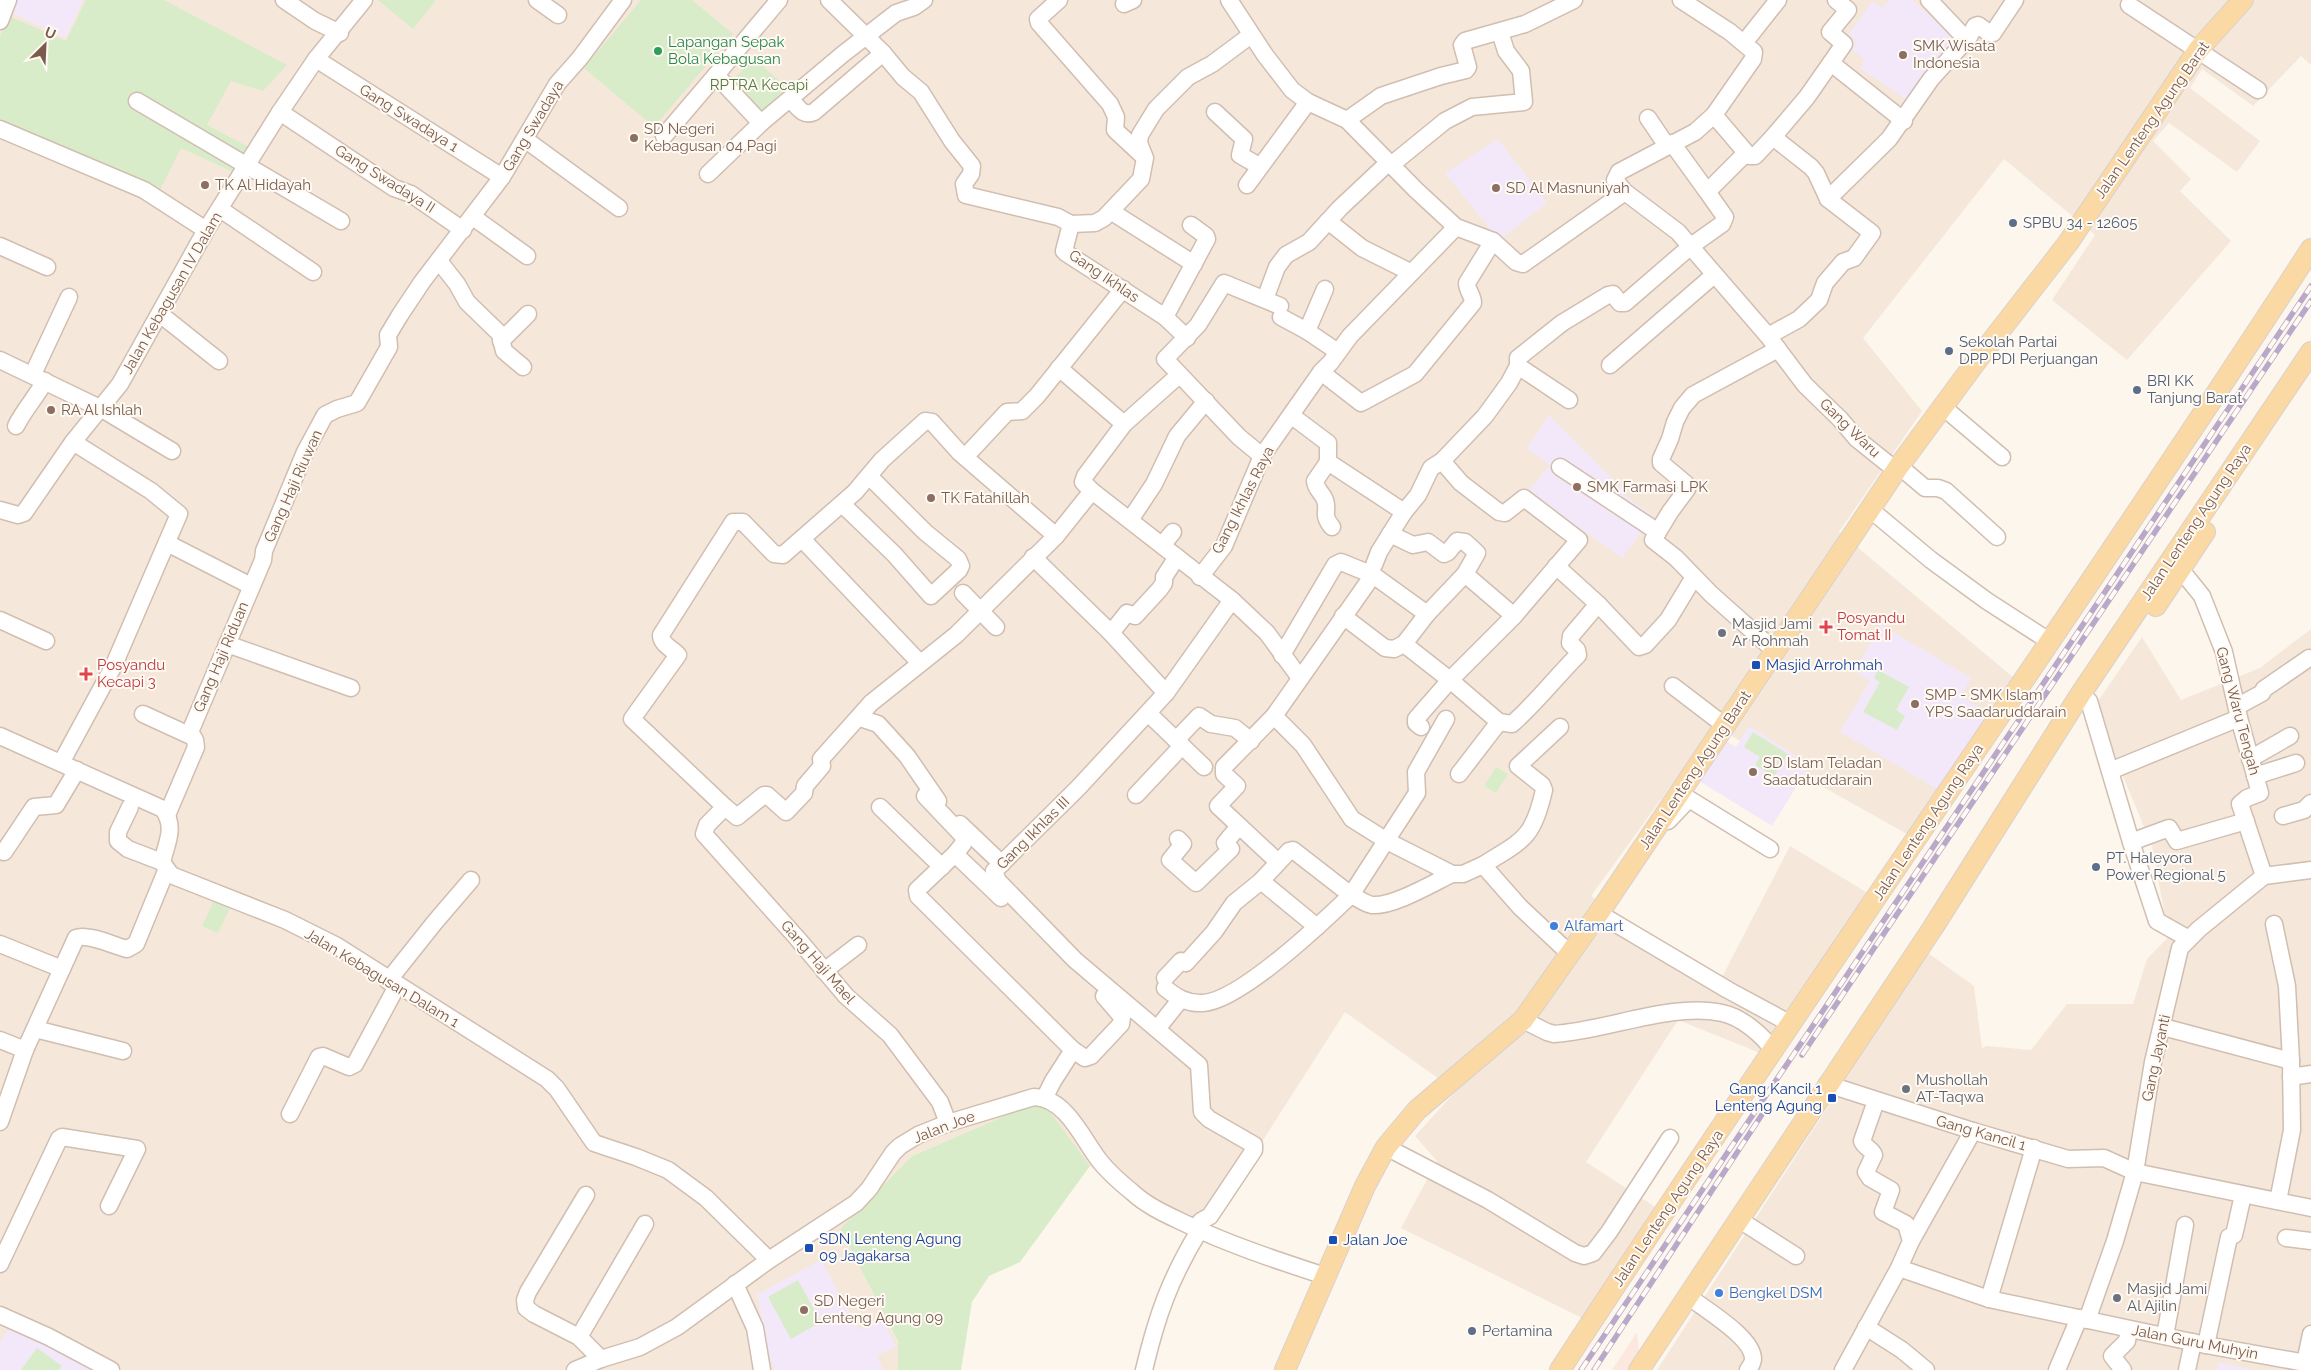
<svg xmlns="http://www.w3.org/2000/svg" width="2311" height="1370" font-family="Raleway,sans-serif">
<rect width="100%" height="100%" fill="#fdf6ec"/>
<g fill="#f5e8da">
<path d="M0,0H2311V65L2301,56L2253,106L2202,69L2190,88L2260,141L2237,172L2169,123L2153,141L2191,179L2180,191L2231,241L2127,360L2052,300L2095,235L2004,159L1863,338L1922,411L1839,532L2020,683L1916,839L1714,726L1591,896L1721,979L1790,846L1876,898L1770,1057L1678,1020L1586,1162L1666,1214L1592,1323L1401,1228L1437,1161L1415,1136L1456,1091L1345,1012L1203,1234L1153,1210L1090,1166L1046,1108L1027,1106L912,1156L840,1229L898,1343V1370H0Z"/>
<path d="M2311,629V1370H1657L1928,953L1974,986L1982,1048L1987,1046L2031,1050L2067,1004H2133L2147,959L2178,927L2165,916L2152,846L2094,707L2142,637L2181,700L2260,668Z"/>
</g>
<path fill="#fde8e0" d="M1637,1332L1641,1370H1612Z"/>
<g fill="#f3e8fa">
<path d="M12,0H83L66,38L7,11Z"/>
<path d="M1889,0H1912L1959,41L1912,104L1860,68L1865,60L1851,49L1856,41L1849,34L1872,1L1882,8Z"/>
<path d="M1498,139L1547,203L1499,240L1445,173Z"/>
<path d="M1549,415L1622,488V493L1653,516L1622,558L1528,491L1550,465L1527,449Z"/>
<path d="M1881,625L1971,678L1961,696L1988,713L1951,775L1944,793L1840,732L1870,681L1854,671Z"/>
<path d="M1749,726L1810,765L1772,826L1696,779L1722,739L1736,747Z"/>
<path d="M821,1260L859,1330L882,1319L896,1346L877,1356L883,1370H775L766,1352L759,1302L756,1295Z"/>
<path d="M12,1323L98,1370H0V1342Z"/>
<path d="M2218,1362L2254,1370H2217Z"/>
</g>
<g fill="#d8ecc9">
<path d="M86,0H164L287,65L263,91L231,81L207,125L256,151L240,175L181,148L158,194L0,121V37L9,16L66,41Z"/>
<path d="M378,0H436L413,29Z"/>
<path d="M641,0H692L733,34L654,127L584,68Z"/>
<path d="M754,58L786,87L763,112L731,82Z"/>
<path d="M1878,670L1909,687L1896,710L1905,716L1897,730L1863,712L1880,682L1874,678Z"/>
<path d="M1753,732L1788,754L1774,776L1755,765L1760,757L1744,747Z"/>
<path d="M1496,767L1508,774L1496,793L1484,786Z"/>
<path d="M214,900L230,908L218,933L202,926Z"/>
<path d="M1027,1106L1047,1108L1090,1166L1020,1262L989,1276L972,1302L961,1370H898V1342L840,1229L912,1156Z"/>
<path d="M798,1280L821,1322L791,1339L768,1297Z"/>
<path d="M37,1348L62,1366L59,1370H21Z"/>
</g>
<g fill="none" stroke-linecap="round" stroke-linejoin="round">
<defs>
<g id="minor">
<path d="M284,0L315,21L340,33"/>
<path d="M537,0L558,15"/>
<path d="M1059,0L1038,19L1039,23L1110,104L1116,117L1115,130L1143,156"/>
<path d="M1229,0L1265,55L1292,90L1308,102L1347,120L1416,190L1456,227L1493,241L1516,262L1523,264L1625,192"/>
<path d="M1681,0L1730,32L1754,52L1753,59L1714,115L1749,156H1755L1773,137L1811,167L1816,173L1828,199L1872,233L1854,258L1843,262L1825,283L1819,300L1799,319L1768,336"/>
<path d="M1929,0L1966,39"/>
<path d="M1124,4L1133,0"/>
<path d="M2129,5L2258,90"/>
<path d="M0,21L8,0"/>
<path d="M1744,43L1778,0"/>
<path d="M883,53L903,77L921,92L952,141L972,166L971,174L964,184L966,195L1058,217L1071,224L1095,223L1104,218L1141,179L1145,158L1139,143L1140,135L1156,109L1188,77L1212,64L1251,35"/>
<path d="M316,59L502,177"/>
<path d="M1831,63L1904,121"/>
<path d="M791,100C798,107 803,117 814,112L883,53L829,0"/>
<path d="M137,101L341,221"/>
<path d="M280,112L394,188L411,194L463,230"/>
<path d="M1215,112L1244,139L1240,155L1259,166"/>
<path d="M1714,115L1695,132L1619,172L1615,180L1625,192L1678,232L1768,336L1805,385L1840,419L1857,439L1897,471"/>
<path d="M1648,118L1667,146"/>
<path d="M1347,120L1381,96L1441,76L1466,70L1468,67L1462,45L1465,41L1525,24L1574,0"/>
<path d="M761,123L716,75L779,0"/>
<path d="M0,129L144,190L206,230"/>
<path d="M664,136L716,75"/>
<path d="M1773,137L1807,97L1844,44L1830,32L1848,10L1836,0"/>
<path d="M526,140L619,208"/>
<path d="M1672,143L1706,190L1710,189L1746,153"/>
<path d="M1391,165L1445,121L1472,107L1524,102L1521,71L1506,51L1500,32"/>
<path d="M708,174L761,123L843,54L896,13L914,7L924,0"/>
<path d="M1247,185L1308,102"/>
<path d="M1828,199L1889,139L1931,79L1969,37L1975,26L1978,25L1989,33H1993L2015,0"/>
<path d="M220,209L313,272"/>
<path d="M1112,212L1194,264"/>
<path d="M473,217L527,256"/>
<path d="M1328,221L1362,248L1410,272"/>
<path d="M1071,224L1064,251L1066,253L1165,317L1187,338"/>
<path d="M0,246L47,267"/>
<path d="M439,261L457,284L467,302L500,334L504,351L523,367"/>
<path d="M1265,299L1277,267L1286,255L1309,242L1340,208L1389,162"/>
<path d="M160,314L219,361"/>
<path d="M1165,317L1207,239L1206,236L1191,225"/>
<path d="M1281,317L1307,331L1338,352"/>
<path d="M1307,331L1325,289"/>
<path d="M501,341L528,314"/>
<path d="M0,360L102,409L172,451"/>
<path d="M1610,365L1714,275"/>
<path d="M1059,368L1124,424"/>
<path d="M1321,372L1361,403L1415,374L1473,303C1473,295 1467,291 1467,283L1493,241"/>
<path d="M33,374L69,297"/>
<path d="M1179,375L1124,424L1085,476L1083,482L1092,491L1232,600L1267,633L1300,678"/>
<path d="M1569,400L1518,366V358L1562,323L1608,295L1613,294L1620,303H1625L1691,246L1722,224L1725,217L1706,190"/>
<path d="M1943,407L2002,457"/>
<path d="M1292,416L1328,443V462L1315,481C1316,490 1322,492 1325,500C1329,511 1321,514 1332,527"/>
<path d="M16,426C24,410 36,397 45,381"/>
<path d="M1262,456L1239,437L1165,359L1198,325L1224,283L1280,306"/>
<path d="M965,457L1007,412L1022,411L1037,396L1123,289"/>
<path d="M1328,462L1404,512L1379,552L1374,565"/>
<path d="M1899,466L1925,488H1938L1946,491L1997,537"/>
<path d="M1560,467L1658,532"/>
<path d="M842,504L894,554L931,596L959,570L961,566L958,559L925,532L869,476"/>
<path d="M0,510L18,515L24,513L73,442L120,384L206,230L280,112L316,59L364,0"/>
<path d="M1871,510L1931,560L1987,601L2049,641"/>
<path d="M1404,512L1418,495L1431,468L1442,461L1485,416L1509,383L1518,366"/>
<path d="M1130,520L1154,484L1177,436L1206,401"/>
<path d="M1390,534L1413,545L1428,542L1444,554L1448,552L1457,541L1465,542L1477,553L1465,574L1427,614L1404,644L1450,680L1499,722"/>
<path d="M802,539L920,663"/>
<path d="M167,543L251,586"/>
<path d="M1162,545L1173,532"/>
<path d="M1033,557L1111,633L1166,693"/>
<path d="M1556,566L1598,604L1639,647L1645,645L1668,620L1694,577"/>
<path d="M2181,570L2202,596L2224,652L2239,718L2260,793L2247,798L2240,804L2264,876"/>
<path d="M1465,574L1514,616"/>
<path d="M1373,575L1274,716L1303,745L1352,819L1387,841L1452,874H1463L1483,865L1520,907L1570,954"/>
<path d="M1200,577L1224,546L1262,456L1321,372L1331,362L1350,336L1456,227"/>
<path d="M963,593L996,627"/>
<path d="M1343,616L1385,648L1394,649L1404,644"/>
<path d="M0,620L46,641"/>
<path d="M1111,633L1127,613L1135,616L1159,590L1164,583V577L1177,557"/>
<path d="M227,644L351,688"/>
<path d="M1775,651L1711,594L1676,558L1653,540L1670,512L1687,489L1686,484L1661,463V459L1670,439L1675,422L1682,408L1693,395L1778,349"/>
<path d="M1282,655L1335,565L1341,562L1373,575L1427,614"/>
<path d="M1673,686L1724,725"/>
<path d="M2089,701L2131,842L2157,921L2189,939"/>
<path d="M2238,706L2262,693L2264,689L2309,658"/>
<path d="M1148,713L1204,767"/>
<path d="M143,714L191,736"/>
<path d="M1274,716L1224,767V774L1237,786L1218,806L1278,862"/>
<path d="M860,718L878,724L907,756L938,801"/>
<path d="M1421,727L1416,723V719L1450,680L1514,616L1579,540L1524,498L1505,513L1499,512L1461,483L1442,461"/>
<path d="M0,736L163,809C176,827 167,842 162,862L171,875L285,920L337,946L547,1079L557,1089L594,1143L636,1157L668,1170L706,1198L769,1260"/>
<path d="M1176,740L1199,716L1211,724L1235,728L1251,741"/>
<path d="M2250,759L2290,736"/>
<path d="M61,763L113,667L179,514L151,491L73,442"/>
<path d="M2110,771L2239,718"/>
<path d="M1459,774L1499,722L1512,724C1536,703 1555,678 1578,655L1577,650L1570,643L1571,636L1598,604"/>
<path d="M2255,776L2296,763"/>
<path d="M1136,795L1182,746"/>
<path d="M925,796L964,837L963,844L955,854L1001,898"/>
<path d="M130,807L118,832V841L128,849L162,862"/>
<path d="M725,807L737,817L764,795H767L786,812L804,793L805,786L822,766L821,759L871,703L956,635L1056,536L1092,491"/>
<path d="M880,807L942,867"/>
<path d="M167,815L196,747L195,740L190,732L263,560L264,551L305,452L325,415L337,409L357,403L389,347L388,335L400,315L422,282L502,177L557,84L580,58L623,0"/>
<path d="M2283,816L2304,810L2311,803"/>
<path d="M1668,821L1689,799L1770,849"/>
<path d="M960,824L1002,864"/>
<path d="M1178,839L1183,844L1170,860L1196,883L1231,849L1225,843L1239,826"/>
<path d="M2131,842L2169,828L2177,841L2246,821"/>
<path d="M4,852L34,807L56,805L77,770"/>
<path d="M955,854L917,890L918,896L1073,1050L1085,1058L1091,1056L1121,1024L1122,1017L1104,996"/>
<path d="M1483,865C1523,840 1533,839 1544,790L1542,785L1518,766L1560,727"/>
<path d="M1261,881L1317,927"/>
<path d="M1598,913L1728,990L1791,1024"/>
<path d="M2274,924L2287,986L2291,1061"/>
<path d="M0,944L62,969"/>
<path d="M824,971L858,945"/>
<path d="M1165,978L1181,961L1186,963L1214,932L1234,903L1261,881L1289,851L1293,850L1351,895L1417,793L1416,772L1446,719"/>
<path d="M388,981L435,922L471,880"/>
<path d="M1165,988C1176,997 1187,1004 1203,1003C1240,1001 1323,922 1351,895C1358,898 1365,904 1372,905C1393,907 1433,883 1452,874"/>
<path d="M1523,1020L1547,1032L1554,1034C1606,1031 1671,1002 1722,1013C1742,1017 1762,1035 1774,1051"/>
<path d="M2163,1027L2291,1061L2292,1130L2278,1201"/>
<path d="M35,1029L123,1051"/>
<path d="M1157,1029L1180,1000"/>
<path d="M0,1040L25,1050"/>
<path d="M2291,1077L2311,1074"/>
<path d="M1827,1084L1973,1131L2068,1159L2104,1158L2135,1172L2311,1208"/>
<path d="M1045,1097L1053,1081L1073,1050"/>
<path d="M1876,1101L1862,1141C1865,1148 1872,1149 1874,1155L1866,1172L1870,1178L1891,1190L1883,1212L1906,1224L1911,1241L1899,1268"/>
<path d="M290,1114L319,1057L323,1056L349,1067L355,1064L397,986"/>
<path d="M0,1122L25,1050L76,938C87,933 115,946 127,949L136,944L166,871"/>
<path d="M948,1123L940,1102L890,1035L846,996L797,938L704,834L707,825L725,807L632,719L678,655C673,649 661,645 661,635L733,522H743L774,554L783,555L855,492L882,460L925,421L932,422L959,452L1056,536"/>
<path d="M1386,1147L1488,1200L1575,1253L1584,1256L1593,1253L1609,1232L1670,1138"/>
<path d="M586,1195L528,1292L525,1300L526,1308L534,1314L579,1337L601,1359"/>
<path d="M1738,1219L1796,1256"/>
<path d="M1195,1229L1201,1221L1210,1216L1254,1150V1145L1209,1119L1202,1112L1199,1065L1075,960L998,881L994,871L1078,788L1166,693L1232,600"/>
<path d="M2286,1238L2311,1241"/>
<path d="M1911,1241L1973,1131"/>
<path d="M0,1264L59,1139L62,1137L137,1149L109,1206"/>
<path d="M735,1284L755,1328L762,1370"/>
<path d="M1688,1296C1704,1309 1753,1337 1753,1359C1753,1363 1750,1367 1748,1370"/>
<path d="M1989,1299L2034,1148"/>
<path d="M0,1315L49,1337L111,1370"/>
<path d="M2087,1320L2115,1241L2135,1172L2153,1062L2180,948L2199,929L2264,876L2311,870"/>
<path d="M1866,1327L1902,1350L1926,1370"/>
<path d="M2165,1336L2185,1225"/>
<path d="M579,1337L645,1224"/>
<path d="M2206,1345L2229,1237L2234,1235L2243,1195"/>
<path d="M2305,1363L2311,1334"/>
<path d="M575,1370L601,1359L640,1347L677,1327L769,1260L856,1203L869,1189L893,1153L900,1146L918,1135L948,1123L1034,1097C1066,1098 1082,1138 1099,1160C1108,1172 1121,1183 1132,1192C1146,1205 1163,1213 1180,1221C1227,1244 1276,1260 1325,1276"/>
<path d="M1144,1370C1157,1315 1170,1279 1199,1231"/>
<path d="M1843,1370L1899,1268L1989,1299L2206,1345L2311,1364"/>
<path d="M2057,1370L2079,1318"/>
<path d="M2123,1370L2112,1356L2127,1341L2129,1330"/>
<path d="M2187,1370L2193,1342"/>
</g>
<g id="major">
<path d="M2156,606L2205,532"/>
<path d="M1285,1370L1365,1186L1386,1147L1417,1110L1523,1020L1605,904L1899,466L1981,355L2068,243L2198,50L2243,0"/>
<path d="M1560,1370C1806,993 2066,626 2311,249"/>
<path d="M1639,1370L1934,926L2080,695L2311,352"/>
</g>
</defs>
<use href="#minor" stroke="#d1beb0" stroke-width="19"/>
<use href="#major" stroke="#dad1cd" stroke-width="22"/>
<use href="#minor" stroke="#fff" stroke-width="16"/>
<use href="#major" stroke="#fbd9a5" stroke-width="20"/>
<defs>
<g id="rail">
<path d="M1802,1055L2311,301"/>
<path d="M1581,1370L2311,286"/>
<path d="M1594,1370L1763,1113"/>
</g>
</defs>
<use href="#rail" stroke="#b9a8c9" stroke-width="5.5"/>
<use href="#rail" stroke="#fffaf3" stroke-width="4" stroke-dasharray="11" stroke-linecap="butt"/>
</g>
<circle fill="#2e9e5b" stroke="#fffaf3" stroke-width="2" cx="658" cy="51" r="5"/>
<g fill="#8d6e63" stroke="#fffaf3" stroke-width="2">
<circle cx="1903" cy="55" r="5"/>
<circle cx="634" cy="138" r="5"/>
<circle cx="205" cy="185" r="5"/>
<circle cx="1496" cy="188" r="5"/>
<circle cx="51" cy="410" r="5"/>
<circle cx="1577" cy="487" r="5"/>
<circle cx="931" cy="498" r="5"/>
<circle cx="1915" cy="704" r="5"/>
<circle cx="1753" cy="772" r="5"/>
<circle cx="804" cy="1310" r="5"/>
</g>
<g fill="#5c6f8a" stroke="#fffaf3" stroke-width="2">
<circle cx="2013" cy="223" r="5"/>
<circle cx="1949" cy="351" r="5"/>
<circle cx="2137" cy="390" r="5"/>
<circle cx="2096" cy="867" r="5"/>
<circle cx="1472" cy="1331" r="5"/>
</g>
<g fill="#e0444e" stroke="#fffaf3" stroke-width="2">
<path d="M1823.5 619.5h5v5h5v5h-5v5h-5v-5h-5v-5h5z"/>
<path d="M83.5 666.5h5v5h5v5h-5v5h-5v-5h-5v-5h5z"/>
</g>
<g fill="#6b7280" stroke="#fffaf3" stroke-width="2">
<circle cx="1722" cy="633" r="5"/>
<circle cx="1906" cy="1089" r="5"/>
<circle cx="2117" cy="1298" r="5"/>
</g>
<g fill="#1a4fb4" stroke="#fffaf3" stroke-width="2">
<rect x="1751" y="660" width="10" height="10" rx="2.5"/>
<rect x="1827" y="1093" width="10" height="10" rx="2.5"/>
<rect x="1328" y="1235" width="10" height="10" rx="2.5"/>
<rect x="804" y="1243" width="10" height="10" rx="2.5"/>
</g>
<g fill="#3f7fe0" stroke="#fffaf3" stroke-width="2">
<circle cx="1554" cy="926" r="5"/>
<circle cx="1719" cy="1293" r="5"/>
</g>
<g text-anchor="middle" stroke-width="4" stroke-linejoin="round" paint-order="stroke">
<g font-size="15" fill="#27864d" stroke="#fffaf3" text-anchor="start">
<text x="668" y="47">Lapangan Sepak<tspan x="668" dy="17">Bola Kebagusan</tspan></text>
</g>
<g font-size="15" fill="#785e54" stroke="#fffaf3" text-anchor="start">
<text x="1913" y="51">SMK Wisata<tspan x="1913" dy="17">Indonesia</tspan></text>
<text x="644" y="134">SD Negeri<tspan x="644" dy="17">Kebagusan 04 Pagi</tspan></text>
<text x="215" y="190">TK Al Hidayah</text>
<text x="1506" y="193">SD Al Masnuniyah</text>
<text x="61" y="415">RA Al Ishlah</text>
<text x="1587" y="492">SMK Farmasi LPK</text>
<text x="941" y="503">TK Fatahillah</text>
<text x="1925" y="700">SMP - SMK Islam<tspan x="1925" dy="17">YPS Saadaruddarain</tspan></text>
<text x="1763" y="768">SD Islam Teladan<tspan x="1763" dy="17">Saadatuddarain</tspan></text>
<text x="814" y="1306">SD Negeri<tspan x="814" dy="17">Lenteng Agung 09</tspan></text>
</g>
<g font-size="15" fill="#537a41" stroke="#fffaf3">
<text x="759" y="90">RPTRA Kecapi</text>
</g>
<g font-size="15" fill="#7a5c4d" stroke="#fffaf3">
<text transform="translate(409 118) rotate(32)" y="5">Gang Swadaya 1</text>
<text transform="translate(2152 120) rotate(-55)" y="5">Jalan Lenteng Agung Barat</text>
<text transform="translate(533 126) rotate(-59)" y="5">Gang Swadaya</text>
<text transform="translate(385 179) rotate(32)" y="5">Gang Swadaya II</text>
<text transform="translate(1104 276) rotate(34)" y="5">Gang Ikhlas</text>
<text transform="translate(172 293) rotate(-60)" y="5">Jalan Kebagusan IV Dalam</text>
<text transform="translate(1850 428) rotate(44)" y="5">Gang Waru</text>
<text transform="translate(293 486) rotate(-66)" y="5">Gang Haji Riuwan</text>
<text transform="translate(1243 500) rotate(-63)" y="5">Gang Ikhlas Raya</text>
<text transform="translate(2196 522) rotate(-56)" y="5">Jalan Lenteng Agung Raya</text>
<text transform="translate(221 657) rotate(-67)" y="5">Gang Haji Riduan</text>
<text transform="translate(2238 711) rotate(75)" y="5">Gang Waru Tengah</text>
<text transform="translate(1695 770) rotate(-56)" y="5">Jalan Lenteng Agung Barat</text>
<text transform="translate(1928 822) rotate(-56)" y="5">Jalan Lenteng Agung Raya</text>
<text transform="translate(1033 833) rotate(-45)" y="5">Gang Ikhlas III</text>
<text transform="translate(818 962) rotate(49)" y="5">Gang Haji Mael</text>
<text transform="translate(382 978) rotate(31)" y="5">Jalan Kebagusan Dalam 1</text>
<text transform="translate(2156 1058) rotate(-78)" y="5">Gang Jayanti</text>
<text transform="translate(944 1127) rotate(-21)" y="5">Jalan Joe</text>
<text transform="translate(1981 1133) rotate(16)" y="5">Gang Kancil 1</text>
<text transform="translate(1668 1208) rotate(-56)" y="5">Jalan Lenteng Agung Raya</text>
<text transform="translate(2195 1342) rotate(11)" y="5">Jalan Guru Muhyin</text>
</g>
<g font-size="15" fill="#4e5e75" stroke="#fffaf3" text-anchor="start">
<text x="2023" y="228">SPBU 34 - 12605</text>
<text x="1959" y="347">Sekolah Partai<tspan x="1959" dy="17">DPP PDI Perjuangan</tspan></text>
<text x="2147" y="386">BRI KK<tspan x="2147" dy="17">Tanjung Barat</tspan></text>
<text x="2106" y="863">PT. Haleyora<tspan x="2106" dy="17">Power Regional 5</tspan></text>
<text x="1482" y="1336">Pertamina</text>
</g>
<g font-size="15" fill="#be3a42" stroke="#fffaf3" text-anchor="start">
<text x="1837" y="623">Posyandu<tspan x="1837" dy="17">Tomat II</tspan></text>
<text x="97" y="670">Posyandu<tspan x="97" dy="17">Kecapi 3</tspan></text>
</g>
<g font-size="15" fill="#5b616d" stroke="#fffaf3" text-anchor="start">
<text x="1732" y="629">Masjid Jami<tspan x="1732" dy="17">Ar Rohmah</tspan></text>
<text x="1916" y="1085">Mushollah<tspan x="1916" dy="17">AT-Taqwa</tspan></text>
<text x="2127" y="1294">Masjid Jami<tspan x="2127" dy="17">Al Ajilin</tspan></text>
</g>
<g font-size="15" fill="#164399" stroke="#fffaf3" text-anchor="start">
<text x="1766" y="670">Masjid Arrohmah</text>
<text x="1822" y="1094" text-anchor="end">Gang Kancil 1<tspan x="1822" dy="17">Lenteng Agung</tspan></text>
<text x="819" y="1244">SDN Lenteng Agung<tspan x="819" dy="17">09 Jagakarsa</tspan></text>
<text x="1343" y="1245">Jalan Joe</text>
</g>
<g font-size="15" fill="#366cbe" stroke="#fffaf3" text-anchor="start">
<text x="1564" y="931">Alfamart</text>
<text x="1729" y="1298">Bengkel DSM</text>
</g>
</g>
<g transform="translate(45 45) rotate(24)" stroke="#fffaf3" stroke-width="4" paint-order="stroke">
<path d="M0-4L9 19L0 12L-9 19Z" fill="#7a5c4d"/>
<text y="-8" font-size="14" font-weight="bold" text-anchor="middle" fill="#7a5c4d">U</text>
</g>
</svg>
